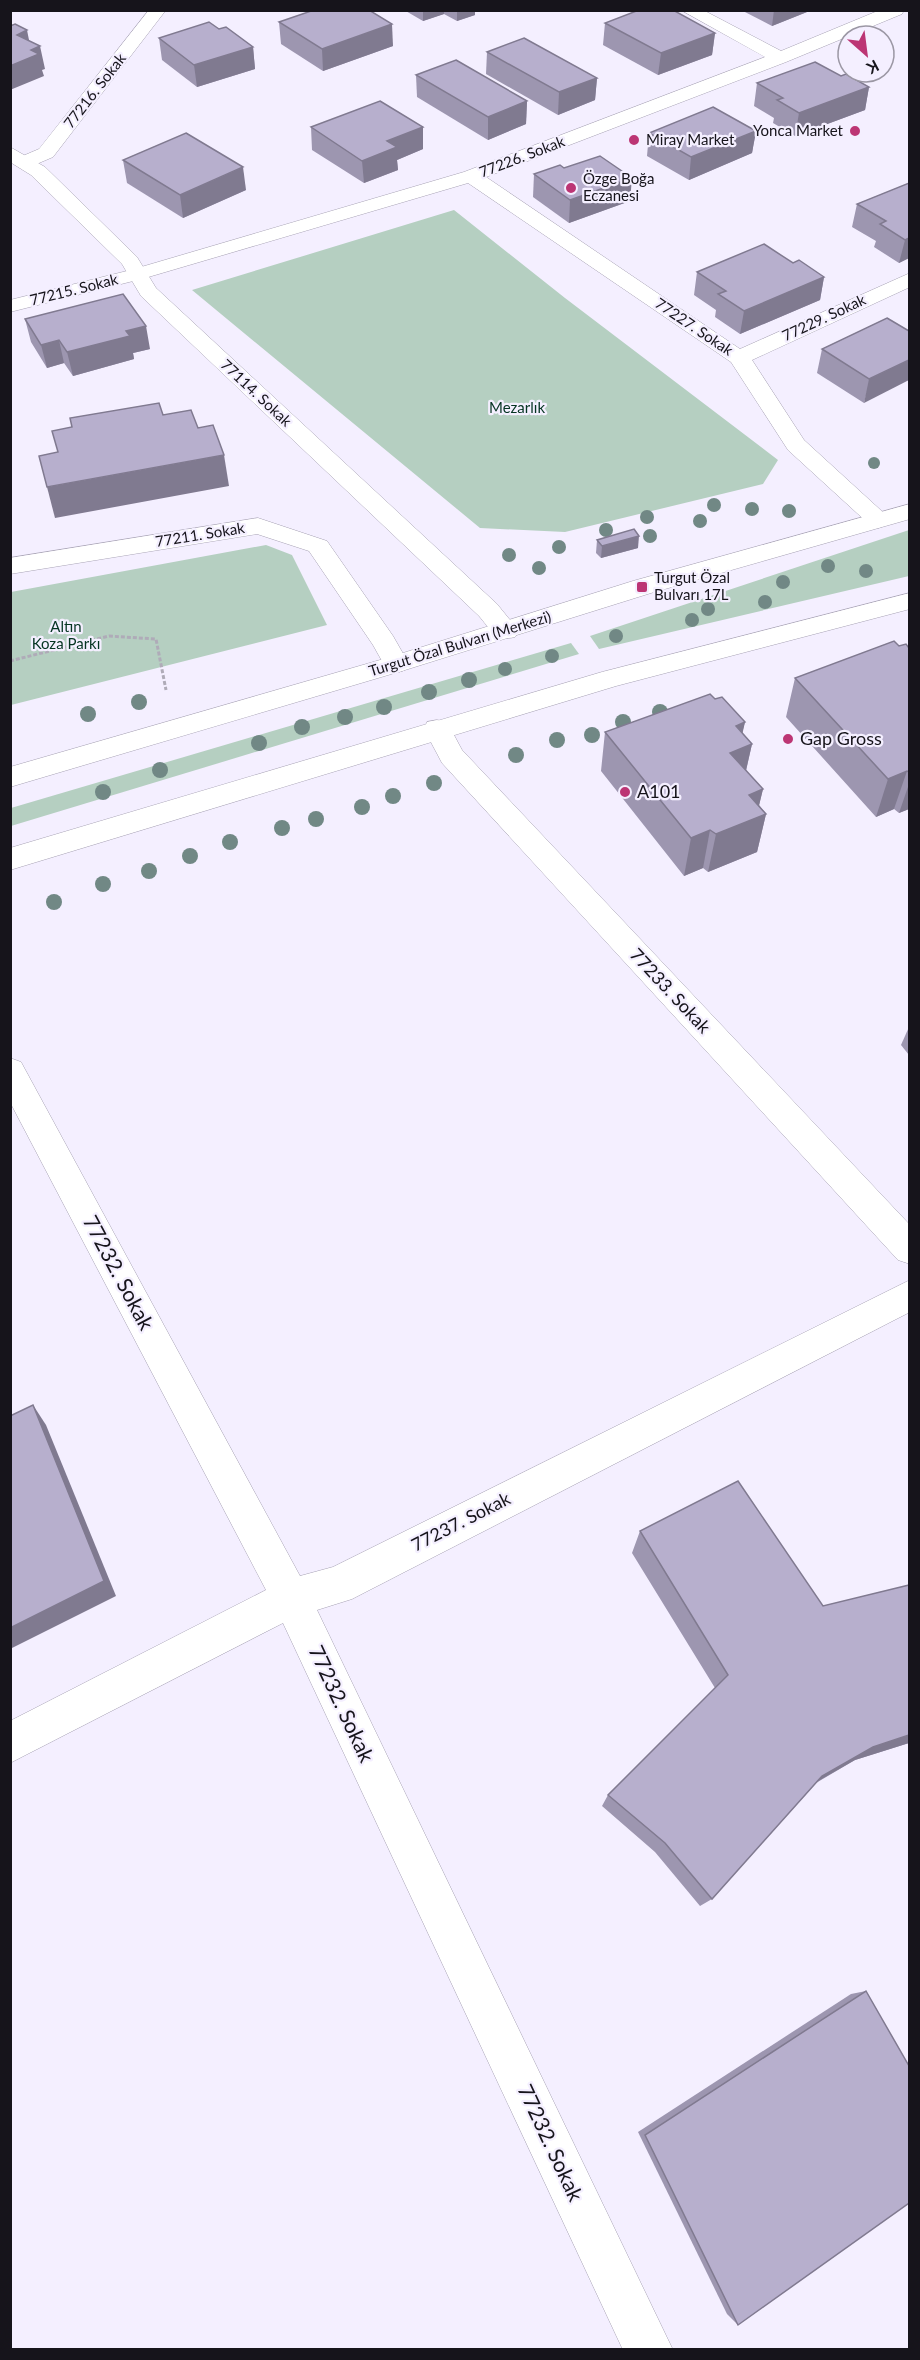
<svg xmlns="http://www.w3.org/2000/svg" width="920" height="2360" font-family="Lato,sans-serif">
<rect width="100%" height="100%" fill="#f4efff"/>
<g fill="#b5cfc1">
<path d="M454,210L565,298L778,460L763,484L565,532L480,528L192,290Z"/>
<path d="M909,530V576L599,649L590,636Z"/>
<path d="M266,545L292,555L327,625L11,705V592Z"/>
<path d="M571,643L579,654L11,826V808Z"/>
</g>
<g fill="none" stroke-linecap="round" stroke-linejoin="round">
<defs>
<g id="street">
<path d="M149,10H166L53,157L32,166H18L15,162L18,158L39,149Z"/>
<path d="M681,10H703L781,51L880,10H904L902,14L786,62L486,177L740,349L910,273V287L752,360L804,440L886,515L890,520L886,525L878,528L870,525L788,450L731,362L468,183L145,278L10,312V300L131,270L464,172L765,57Z"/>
<path d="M258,518L327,541L393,636L409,664L405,670L396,673L387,670L373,645L309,551L257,534L10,574V558Z"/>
<path d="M437,720L447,722L462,750L910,1225V1264L898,1260L442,763L424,729L427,722Z"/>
<path d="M10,1058L21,1062L300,1576L333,1567L910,1280V1312L352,1599L317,1610L673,2350H623L283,1623L10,1763V1721L266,1590L10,1102Z"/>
</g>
<path id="secondary" d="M10,147L45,167L137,257L156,288L497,604L519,631L515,637C497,642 490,629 479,616L141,296L122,264L31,175L10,162Z"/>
<g id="primary">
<path d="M910,504V519L651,593L405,670L10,787V767L387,658L633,581Z"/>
<path d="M910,593V609L616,686L10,870V848L602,672Z"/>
</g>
</defs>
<use href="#street" stroke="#a7a2b4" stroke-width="1"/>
<use href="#secondary" stroke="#a7a2b4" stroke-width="1"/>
<use href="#primary" stroke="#a7a2b4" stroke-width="1"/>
<path stroke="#afabb8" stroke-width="3" stroke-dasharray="4 2" stroke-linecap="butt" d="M10,661L109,636L156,639L166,690"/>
<use href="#street" fill="#fff" fill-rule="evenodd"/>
<use href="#secondary" fill="#fff" fill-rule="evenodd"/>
<use href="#primary" fill="#fff" fill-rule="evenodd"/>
</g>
<g fill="#718885">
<circle cx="874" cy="463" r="6"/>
<circle cx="714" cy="505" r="7"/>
<circle cx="752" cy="509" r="7"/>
<circle cx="789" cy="511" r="7"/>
<circle cx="647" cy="517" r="7"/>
<circle cx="700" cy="521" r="7"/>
<circle cx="606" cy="530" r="7"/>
<circle cx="650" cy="536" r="7"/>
<circle cx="559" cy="547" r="7"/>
<circle cx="509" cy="555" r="7"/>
<circle cx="828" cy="566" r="7"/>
<circle cx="539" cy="568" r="7"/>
<circle cx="866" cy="571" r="7"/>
<circle cx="783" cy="582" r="7"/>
<circle cx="765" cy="602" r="7"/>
<circle cx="708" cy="609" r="7"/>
<circle cx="692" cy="620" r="7"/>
<circle cx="616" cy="636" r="7"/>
<circle cx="552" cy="656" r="7"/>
<circle cx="505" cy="669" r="7"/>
<circle cx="469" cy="680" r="8"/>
<circle cx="429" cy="692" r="8"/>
<circle cx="139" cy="702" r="8"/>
<circle cx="384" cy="707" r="8"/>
<circle cx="660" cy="712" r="8"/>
<circle cx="88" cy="714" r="8"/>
<circle cx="345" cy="717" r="8"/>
<circle cx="623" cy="722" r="8"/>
<circle cx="302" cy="727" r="8"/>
<circle cx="592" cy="735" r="8"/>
<circle cx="557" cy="740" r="8"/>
<circle cx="259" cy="743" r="8"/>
<circle cx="516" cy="755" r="8"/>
<circle cx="160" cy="770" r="8"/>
<circle cx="434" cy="783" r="8"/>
<circle cx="103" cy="792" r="8"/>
<circle cx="393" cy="796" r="8"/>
<circle cx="362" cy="807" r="8"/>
<circle cx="316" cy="819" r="8"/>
<circle cx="282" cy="828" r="8"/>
<circle cx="230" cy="842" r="8"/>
<circle cx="190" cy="856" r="8"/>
<circle cx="149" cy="871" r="8"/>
<circle cx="103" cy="884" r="8"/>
<circle cx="54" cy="902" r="8"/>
</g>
<g fill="#9d96b0">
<path d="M404,10H475V15L457,21L444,14L423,21Z"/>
<path d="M741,10H812L772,26Z"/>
<path d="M279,22L393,46L323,71L281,44Z"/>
<path d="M605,23L715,33L712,55L658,75L603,45Z"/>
<path d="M219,29L253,47L255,69L197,87L162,60L159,38Z"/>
<path d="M487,52L597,78L595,100L558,115L486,74Z"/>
<path d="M416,75L527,101L526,124L488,140L417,97Z"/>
<path d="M841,76L869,87L865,110L795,136L773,123L774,118L754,106L757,83Z"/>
<path d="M311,127H423V149L397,160L398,170L364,183L312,150Z"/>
<path d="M756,131L752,153L689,180L647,156L649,133Z"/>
<path d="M123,160L246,190L183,218L127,183Z"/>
<path d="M564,168L630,201L569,223L533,197L534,174Z"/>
<path d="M909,183V258L899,263L874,247L876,241L852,227L857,204Z"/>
<path d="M793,263L824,277L820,300L740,334L715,317L716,310L694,295L697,272Z"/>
<path d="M887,318L864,403L817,373L822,349Z"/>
<path d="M25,319L150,349L133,353L134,359L73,376L64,363L47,368L31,342Z"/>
<path d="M597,540L638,548L601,558L596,553Z"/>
<path d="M899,646L909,648V809L899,813L894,809L876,817L786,717L795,678Z"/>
<path d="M715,699L745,722L742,733L752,744L746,771L763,789L759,805L766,814L757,852L708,872L703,868L684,876L601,771L605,732Z"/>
<path d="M909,1027V1055L901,1045Z"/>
<path d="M640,1531L823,1606L909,1585V1743L855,1760L816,1783L712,1899L700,1906L655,1852L602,1806L608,1795L715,1688L632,1553Z"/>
<path d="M866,1991L738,2325L727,2314L638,2132L851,1994Z"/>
</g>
<g fill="#807a90">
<path d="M423,10H444V14L423,21Z"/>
<path d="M457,10H475V15L457,21Z"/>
<path d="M774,10H812L772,26Z"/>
<path d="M392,24L393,46L323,71L322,49Z"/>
<path d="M27,30L31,50L40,46L45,69L42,70L44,76L10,90V66L17,35Z"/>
<path d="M715,33L712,55L658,75L661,53Z"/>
<path d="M253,47L255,69L197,87L194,65Z"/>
<path d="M597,78L595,100L558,115L559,92Z"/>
<path d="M869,87L865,110L795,136L799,113Z"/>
<path d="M527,101L526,124L488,140V117Z"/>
<path d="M423,127V149L397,160L398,170L364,183L362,161L387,141Z"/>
<path d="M756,131L752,153L689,180L691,157Z"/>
<path d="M243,167L246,190L183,218L180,195Z"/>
<path d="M632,178L630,201L569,223L570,200Z"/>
<path d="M909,238V258L899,263L905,240Z"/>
<path d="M824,277L820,300L740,334L744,311Z"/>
<path d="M146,326L150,349L133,353L134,359L73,376L67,352L126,331Z"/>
<path d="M59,340L64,363L47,368L41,345Z"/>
<path d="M909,360V380L864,403L869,379Z"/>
<path d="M224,455L229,486L55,518L47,487Z"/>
<path d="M639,536L638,548L601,558L602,546Z"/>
<path d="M745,722L739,749L752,744L743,783L722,791L736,726Z"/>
<path d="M907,771L894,809L876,817L888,779Z"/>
<path d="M909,784V809L899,813Z"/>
<path d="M763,789L756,818L766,814L757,852L708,872L716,834L749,795Z"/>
<path d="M710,830L703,868L684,876L691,838Z"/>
<path d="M33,1405L46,1425L116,1596L10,1649V1628Z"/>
<path d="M909,1735V1743L855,1760L806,1788L822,1776L873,1747Z"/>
</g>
<g fill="#b7afcd" stroke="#807a90" stroke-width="1.5">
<path d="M314,10H369L392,24L322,49L279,22Z"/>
<path d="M639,10H673L715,33L661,53L605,23Z"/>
<path d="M209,22L219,29L226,27L253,47L194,65L159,38Z"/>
<path d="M15,24L27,30L17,35L40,46L31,50L39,54L10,66V26Z"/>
<path d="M524,38L597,78L559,92L487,52Z"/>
<path d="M456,60L527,101L488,117L416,75Z"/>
<path d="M815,62L841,76L846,74L869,87L799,113L777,100L783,98L757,83Z"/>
<path d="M380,101L423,127L387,141L397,147L362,161L311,127Z"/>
<path d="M713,107L756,131L691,157L649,133Z"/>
<path d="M186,133L243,167L180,195L123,160Z"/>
<path d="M600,156L632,178L570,200L534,174L560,165L564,168Z"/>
<path d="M909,183V238L905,240L880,224L886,221L857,204Z"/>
<path d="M764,244L793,263L799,260L824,277L744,311L718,294L726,291L697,272Z"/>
<path d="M123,294L146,326L126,331L130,336L67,352L59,340L41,345L25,319Z"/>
<path d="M887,318L909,331V360L869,379L822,349Z"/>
<path d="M159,403L163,415L191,410L198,428L213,425L224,455L47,487L39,456L58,452L52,431L72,427L70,418Z"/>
<path d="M634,529L639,536L602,546L597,540Z"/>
<path d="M894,641L899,646L906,644L909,648V772L907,771L888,779L795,678Z"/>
<path d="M710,694L715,699L722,697L745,722L736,726L752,744L730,753L763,789L749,795L766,814L716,834L710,830L691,838L605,732Z"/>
<path d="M33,1405L104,1581L10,1628V1416Z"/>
<path d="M738,1481L823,1606L909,1585V1735L873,1747L822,1776L712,1899L665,1843L608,1795L728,1675L640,1531Z"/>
<path d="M866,1991L909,2066V2203L738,2325L645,2135Z"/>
</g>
<g fill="#bc3574" stroke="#f4efff" stroke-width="2">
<circle cx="855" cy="131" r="6"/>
<circle cx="634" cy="140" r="6"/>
<circle cx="571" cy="188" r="6"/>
<rect x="636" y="581" width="12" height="12" rx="3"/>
<circle cx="788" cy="739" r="6"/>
<circle cx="625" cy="792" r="6"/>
</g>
<g text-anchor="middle" stroke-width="4.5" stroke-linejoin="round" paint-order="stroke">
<g font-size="15" fill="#16141b" stroke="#f4efff">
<text transform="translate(95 91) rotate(-52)" y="5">77216. Sokak</text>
<text transform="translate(522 157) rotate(-21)" y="5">77226. Sokak</text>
<text transform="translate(74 290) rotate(-14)" y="5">77215. Sokak</text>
<text transform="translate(824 318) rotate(-25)" y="5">77229. Sokak</text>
<text transform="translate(694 327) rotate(34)" y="5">77227. Sokak</text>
<text transform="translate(256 393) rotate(43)" y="5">77114. Sokak</text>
<text transform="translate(200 535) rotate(-9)" y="5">77211. Sokak</text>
<text transform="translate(460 644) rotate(-17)" y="5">Turgut Özal Bulvarı (Merkezi)</text>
</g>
<g font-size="15" fill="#16141b" stroke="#f4efff" text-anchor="start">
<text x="843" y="136" text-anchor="end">Yonca Market</text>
<text x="646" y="145">Miray Market</text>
<text x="583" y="184">Özge Boğa<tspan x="583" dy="17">Eczanesi</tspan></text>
<text x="654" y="583">Turgut Özal<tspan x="654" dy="17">Bulvarı 17L</tspan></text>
</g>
<g font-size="15" fill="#053422" stroke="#f4efff">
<text x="517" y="413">Mezarlık</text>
<text x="66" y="632">Altın<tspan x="66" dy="17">Koza Parkı</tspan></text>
</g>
<g font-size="18" fill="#16141b" stroke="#f4efff" text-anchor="start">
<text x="800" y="745">Gap Gross</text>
<text x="637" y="798">A101</text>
</g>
<g font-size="18" fill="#16141b" stroke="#f4efff">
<text transform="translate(670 991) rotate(47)" y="6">77233. Sokak</text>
<text transform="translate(461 1522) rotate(-27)" y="6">77237. Sokak</text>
</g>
<g font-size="21" fill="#16141b" stroke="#f4efff">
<text transform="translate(118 1273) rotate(62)" y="7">77232. Sokak</text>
<text transform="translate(341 1704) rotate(65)" y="7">77232. Sokak</text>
<text transform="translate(550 2143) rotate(65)" y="7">77232. Sokak</text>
</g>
</g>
<rect width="920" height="2360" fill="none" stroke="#16141b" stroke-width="24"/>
<g transform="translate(866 54) rotate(152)"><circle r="28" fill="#f4efff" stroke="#9b97a4" stroke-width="1.5"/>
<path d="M0-4.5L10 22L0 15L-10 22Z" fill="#bc3574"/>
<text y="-9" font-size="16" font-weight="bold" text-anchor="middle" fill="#16141b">K</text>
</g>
</svg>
